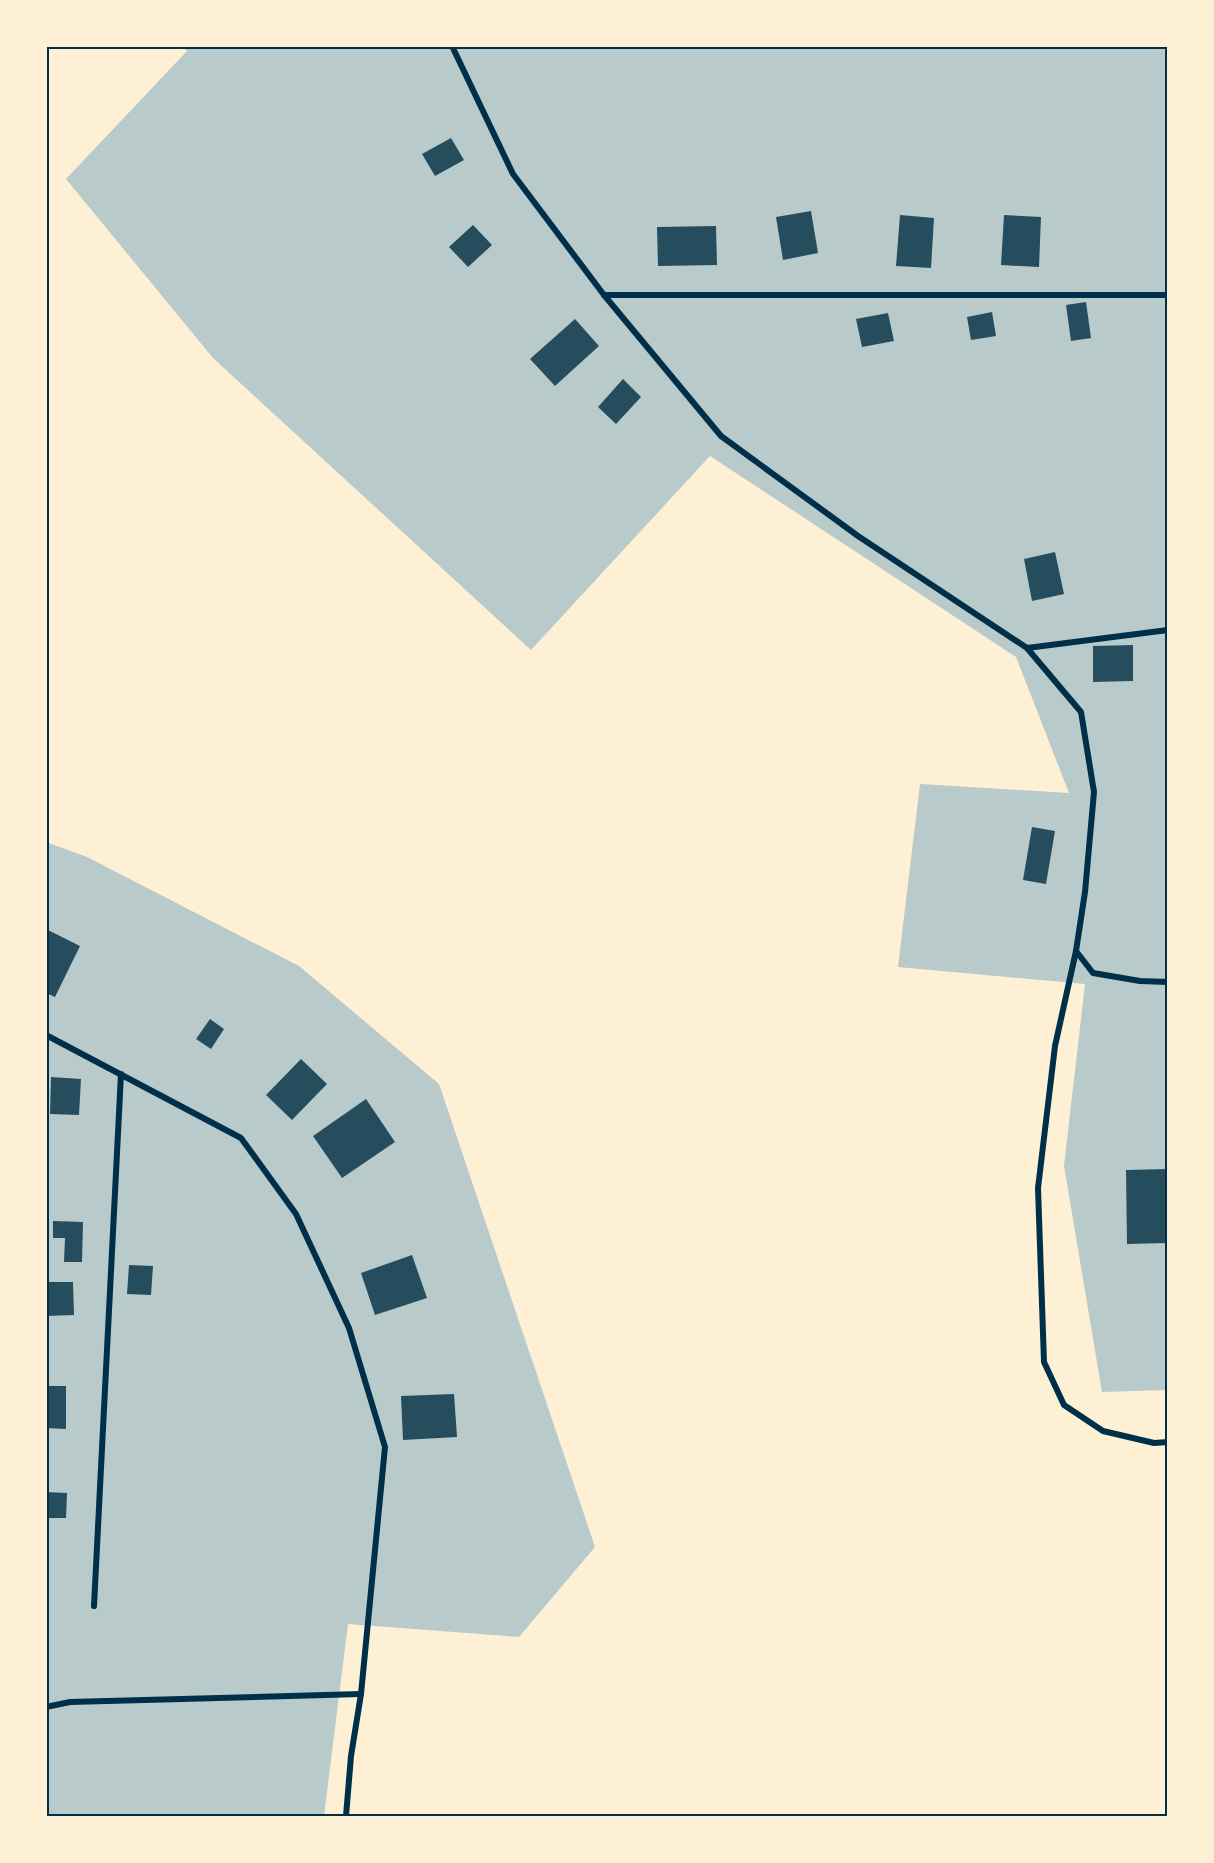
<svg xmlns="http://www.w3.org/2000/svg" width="1214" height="1863" font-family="'Work Sans',sans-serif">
<rect width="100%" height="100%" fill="#fdf0d5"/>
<g fill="#b9caca">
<path d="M183,47H1167V1390L1102,1392L1064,1166L1085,984L898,967L920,784L1069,793L1016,657L710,456L531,650L213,358L66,179L187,51Z"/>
<path d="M46,842L87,857L299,966L439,1084L595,1547L519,1637L348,1624L324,1816H47Z"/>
</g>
<g fill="#264d5e">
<path d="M451,138L464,160L435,176L422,154Z"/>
<path d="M811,211L818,253L783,260L776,217Z"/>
<path d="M900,215L934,218L931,268L896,266Z"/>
<path d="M1004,215L1041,217L1039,267L1001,265Z"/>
<path d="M473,225L492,245L468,267L449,247Z"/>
<path d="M716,226L717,265L658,266L657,227Z"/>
<path d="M1086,302L1091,338L1071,341L1066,305Z"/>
<path d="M992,312L996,336L971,340L967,317Z"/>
<path d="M888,313L894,341L862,347L856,319Z"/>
<path d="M575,319L599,346L555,386L530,359Z"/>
<path d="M623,379L641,397L616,424L598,407Z"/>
<path d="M1055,552L1064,594L1032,601L1024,559Z"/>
<path d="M1133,645V681L1093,682V646Z"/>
<path d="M1032,827L1055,831L1046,884L1023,880Z"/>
<path d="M46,929L80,946L55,997L46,993Z"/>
<path d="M210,1019L224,1029L211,1049L196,1039Z"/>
<path d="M301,1059L327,1084L292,1120L266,1095Z"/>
<path d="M51,1077L81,1079L79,1115L50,1114Z"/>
<path d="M366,1099L395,1142L342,1178L313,1136Z"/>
<path d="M1168,1169V1243L1127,1244L1126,1170Z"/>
<path d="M53,1221L83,1222L82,1262H64L65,1238H53Z"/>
<path d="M412,1255L427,1298L375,1315L361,1273Z"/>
<path d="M129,1265L153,1266L151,1295L127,1294Z"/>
<path d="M46,1282H73L74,1315L46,1316Z"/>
<path d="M46,1386H66V1429L46,1428Z"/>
<path d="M454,1394L457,1437L403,1440L401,1396Z"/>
<path d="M46,1492L67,1493L66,1518H46Z"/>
</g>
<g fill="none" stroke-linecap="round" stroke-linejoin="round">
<g stroke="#003049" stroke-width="6">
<path d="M452,46L513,174L604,295L721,436L858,536L1027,648L1168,630"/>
<path d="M604,295H1168"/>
<path d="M1027,648L1081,712L1094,792L1085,892L1076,951L1093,973L1140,981L1168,982"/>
<path d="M1076,951L1055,1046L1038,1188L1044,1362L1064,1405L1103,1431L1154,1443L1168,1442"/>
<path d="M46,1035L241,1138L296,1214L349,1328L385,1447L361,1694L351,1756L346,1816"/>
<path d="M94,1606L121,1074"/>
<path d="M46,1707L70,1702L361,1694"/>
</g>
</g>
<rect width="1214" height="1863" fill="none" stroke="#fdf0d5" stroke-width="96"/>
<rect x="48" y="48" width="1118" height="1767" fill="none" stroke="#003049" stroke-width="2"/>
</svg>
